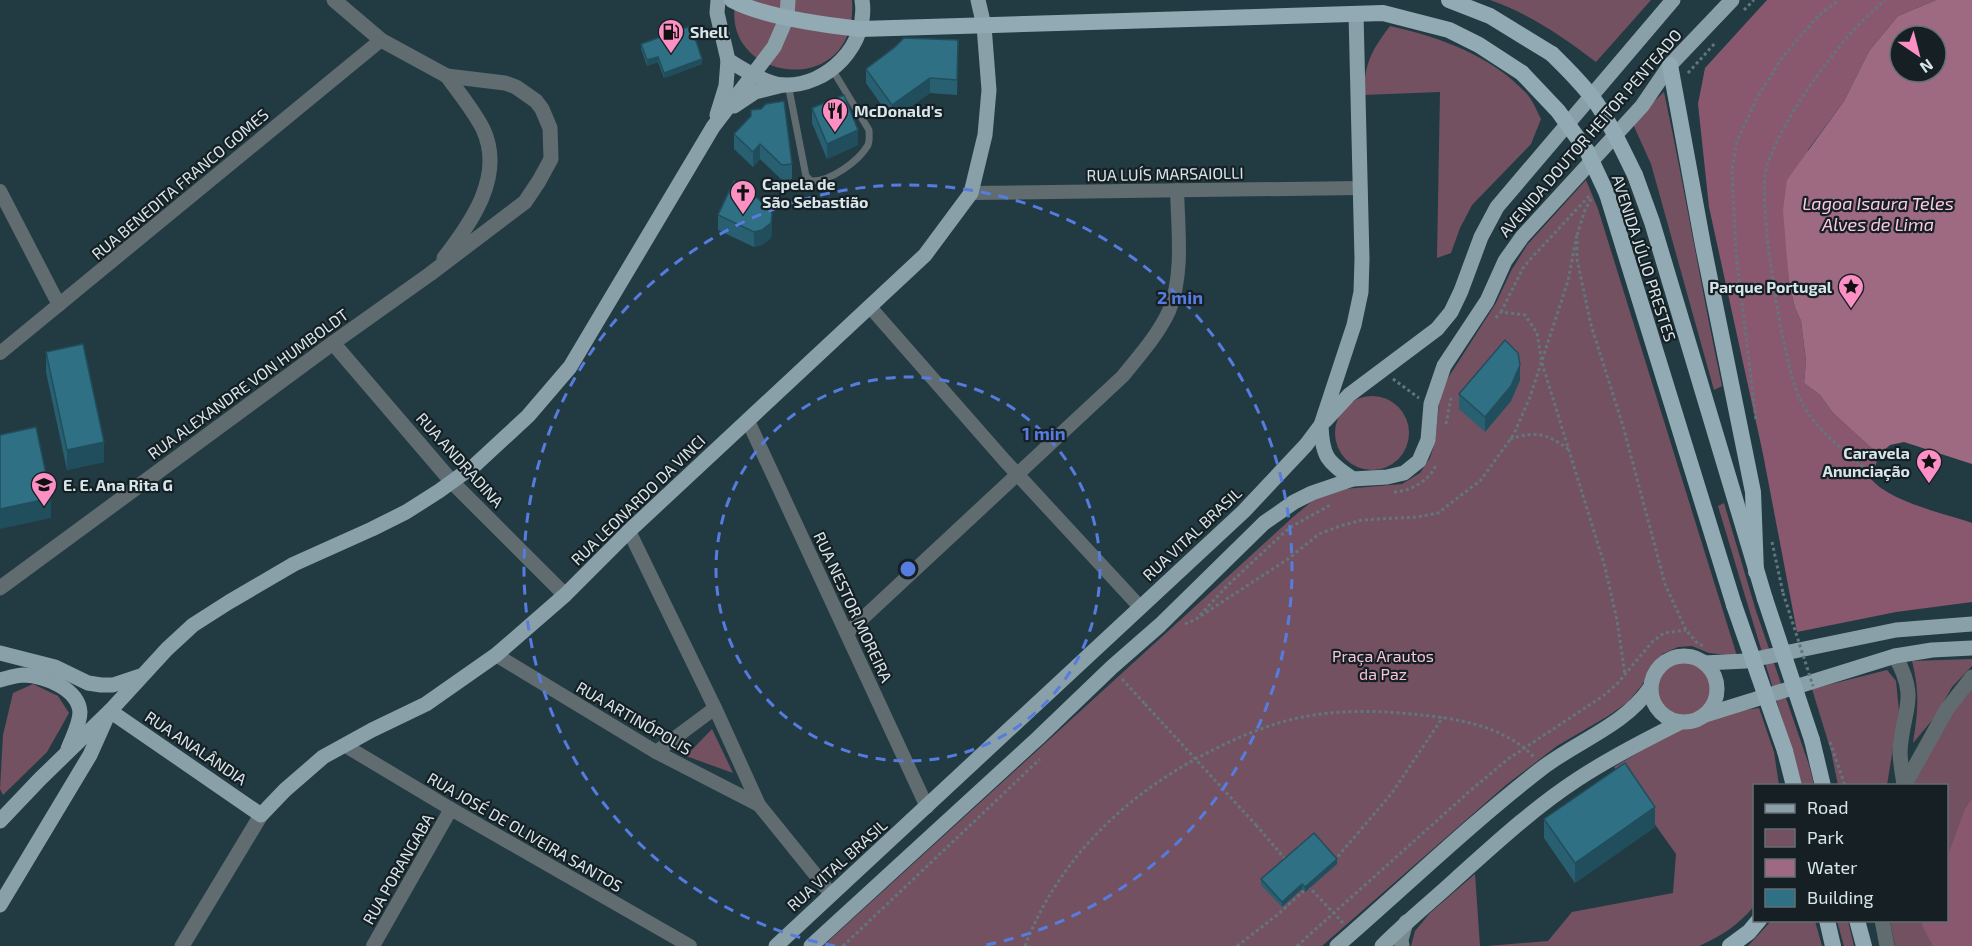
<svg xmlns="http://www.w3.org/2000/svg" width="1972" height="946" font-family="'Exo 2',sans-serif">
<rect width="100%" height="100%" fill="#223b43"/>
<g fill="#745161">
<path d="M736,0H852C859,103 717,82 736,0Z"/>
<path d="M1490,0H1651L1596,62C1563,37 1530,14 1490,0Z"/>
<path d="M1390,26C1440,37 1492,56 1527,94C1533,101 1537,111 1541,119L1531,144L1472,205L1460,228L1451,253L1437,258L1440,92L1363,95C1366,61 1370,53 1390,26Z"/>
<path d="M1664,92C1685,190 1701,288 1722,386L1714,390L1651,164L1632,122Z"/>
<path d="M1586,180L1598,209L1737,656L1709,653L1692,646L1678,647L1662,654L1642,685L1628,702L1608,716L1557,746L1506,785L1322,946H823L1293,517L1316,498L1344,489L1402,484L1420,473L1430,458L1435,442L1440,395L1448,378L1496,303L1511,271L1527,245Z"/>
<circle cx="1372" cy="433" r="37"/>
<path d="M1724,503L1756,611L1809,765L1814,785H1802L1718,506Z"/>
<path d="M1972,659V666L1952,687L1934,718L1913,743C1918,712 1920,693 1912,661Z"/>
<circle cx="1685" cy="690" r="29"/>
<path d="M1887,670L1896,681L1899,711L1887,785H1838L1831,751L1812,689Z"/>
<path d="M33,684L58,696L69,713L47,752L3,795L0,789L3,735L13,693Z"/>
<path d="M1972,685V946H1895L1890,921L1946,920V786L1913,785L1945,724Z"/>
<path d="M1759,708L1774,752L1779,785L1754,786V906C1739,925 1721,936 1699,946H1487L1548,941L1572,912L1673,893L1676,854L1614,767C1648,747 1683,725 1722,714C1734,711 1747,710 1759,708Z"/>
<path d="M712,729L733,773L686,756Z"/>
<path d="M1475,874L1480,946H1411L1415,931L1430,913Z"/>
<path d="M1771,921H1815L1822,946H1748Z"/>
<path d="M1837,921H1848L1854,946H1844Z"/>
</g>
<g fill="#89586e">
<path d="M1767,0H1936L1898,16L1869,51L1844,101L1808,150L1787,250L1789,283L1795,308L1801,321L1806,361L1804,383L1820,395L1833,413L1879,455L1871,479C1891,502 1943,513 1972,523V602L1896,612L1797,632L1763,454L1709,207L1698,104L1705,68Z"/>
<path d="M1972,799V946H1933L1922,925L1924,921L1946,920L1947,858L1965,809Z"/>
</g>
<path fill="#9d6a81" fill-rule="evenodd" d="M1936,0H1972V464L1904,442L1890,445L1879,455L1833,413L1820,395L1804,383L1806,361L1801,321L1795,308L1789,283L1783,210L1787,180L1844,101L1869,51L1898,16ZM1900,36H1936V72H1900Z"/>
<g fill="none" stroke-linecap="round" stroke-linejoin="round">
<g stroke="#61767d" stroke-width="3" stroke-dasharray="3 3" stroke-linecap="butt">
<path d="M1744,10L1754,0"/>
<path d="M1688,73L1716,42"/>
<path d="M1577,235L1585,210L1591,199"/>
<path d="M1577,241V259L1591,325L1623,426L1665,584L1686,630L1698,644L1705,646"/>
<path d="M1501,312L1524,266L1590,195"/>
<path d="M1496,318L1501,312L1525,315L1537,333L1542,363L1605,567L1617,620L1625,675"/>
<path d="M1393,379L1419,398"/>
<path d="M1756,419L1736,254L1732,170L1737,141L1756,100L1783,56L1819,15L1839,0"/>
<path d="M1446,424L1451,398"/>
<path d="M1510,439C1536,431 1546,433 1568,449"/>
<path d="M1872,474C1846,452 1812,428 1798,395C1783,359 1756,200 1767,166C1782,121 1819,71 1849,35C1860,22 1873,11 1885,0"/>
<path d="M1394,492C1411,491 1429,481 1436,465"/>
<path d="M1772,542L1783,593"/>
<path d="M1200,615L1228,585L1289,528L1332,504"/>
<path d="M1185,624L1196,619L1288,559L1319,534L1340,526L1362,520L1417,517L1438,513L1481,480L1514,434L1530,397L1568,281L1577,234"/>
<path d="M1122,679L1145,704"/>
<path d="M1830,742L1845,786"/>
<path d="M1256,825L1286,860"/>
<path d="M1334,861L1392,793L1443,717"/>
<path d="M1308,886L1343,923"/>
<path d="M843,946L1040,759"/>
<path d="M1025,946C1058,860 1124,796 1205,754C1232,740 1259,728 1289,720C1332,709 1378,710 1421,715C1461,719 1505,727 1534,757"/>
<path d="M1237,946L1276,916L1306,889"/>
<path d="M1297,946L1471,790L1508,759L1603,696L1617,684L1652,642L1664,633L1686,630"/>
</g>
<path stroke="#616c70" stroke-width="7" d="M788,84L806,176L811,181C830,182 859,161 868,145C870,140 869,135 869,130L832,69"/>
<g stroke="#616c70" stroke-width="14">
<path d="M0,191L59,305"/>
<path d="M971,193L1359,188"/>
<path d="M870,307L1005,461L1140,607"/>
<path d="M0,353L381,40"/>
<path d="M748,421L927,807"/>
<path d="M629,531L715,708L759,805L831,894"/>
<path d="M848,632L1123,376C1139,356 1158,335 1169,311C1184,274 1178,229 1177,190"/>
<path d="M496,655L656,752L759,805"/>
<path d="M344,745L451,809L690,946"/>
<path d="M656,752L715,708"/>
<path d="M373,946L451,809"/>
</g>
<g stroke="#616c70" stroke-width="15">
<path d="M444,258C471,223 505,176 483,129C474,111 459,93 447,76"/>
<path d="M333,343L452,482L565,595"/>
<path d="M0,588L333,343L430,274L525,202L539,181L551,159L550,128L542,109L536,101L516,87L505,83L447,76L381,40L334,0"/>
<path d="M1895,656C1920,700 1902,709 1900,752C1900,763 1903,775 1904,786"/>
<path d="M1904,786L1947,709L1972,677"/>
<path d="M1882,920L1887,946"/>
<path d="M182,946L261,815"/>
</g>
<path stroke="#788a90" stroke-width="15" d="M1402,946L1401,940L1406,922"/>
<g stroke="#89a0a8" stroke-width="15">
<path d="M718,0L717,13L728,60C742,69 767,84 783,85C828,87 869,44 862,0"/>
<path d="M734,106L755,92L783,85"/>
<path d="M717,115L726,86L728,60"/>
<path d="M1325,421L1349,395L1437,329L1451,312L1461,291L1481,237L1497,207L1673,0"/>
<path d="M1321,425C1322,456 1327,462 1353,479"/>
<path d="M0,653L55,667L88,683L101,685H113L140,676"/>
<circle cx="1684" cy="689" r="33"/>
<path d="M1704,663L1746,661L1896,630L1972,624"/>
<path d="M0,680C8,678 16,675 24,675C44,676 78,688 80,712C80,724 72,738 68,749"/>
<path d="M110,711L261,815L285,790L323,757L372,730L426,704L496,655L565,595L629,531L925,255L971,193L985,135L989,90L984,26L978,0"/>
<path d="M1705,715L1895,656L1932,650L1972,648"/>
<path d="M0,821L40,779L110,711L167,649L193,625L229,602L294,564L372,529L406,512L439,491L475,465L528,416L570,367L713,127L774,47L787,17L788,0"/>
<path d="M0,905L90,755L107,717"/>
<path d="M776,946L1244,511L1306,445L1321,425L1354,325L1361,292L1362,259L1356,14"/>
<path d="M811,946L1038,738L1112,667L1160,625L1264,523L1294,502L1312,493L1353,479L1387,477L1404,473L1419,461L1428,440L1431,404L1444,366L1487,301L1505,261L1522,237L1642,106L1670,65L1732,0"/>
<path d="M1337,946C1405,887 1470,824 1541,769C1577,741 1624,726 1650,688"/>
<path d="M1382,946C1406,922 1432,901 1457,878C1496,843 1535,807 1578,779C1610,758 1645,740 1679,723"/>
</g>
<g stroke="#91aab4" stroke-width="16">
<path d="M732,0C763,17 824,25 860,29L1383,13L1449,30L1479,45L1522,73"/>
<path d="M1449,0L1490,16L1552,54"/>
<path d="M1670,65L1703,245L1753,492L1756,572"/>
<path d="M1635,175L1652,222L1765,599"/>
<path d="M1607,194L1734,605"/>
<path d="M1812,740L1823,786"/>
<path d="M1785,751L1794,786"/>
<path d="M1827,920L1833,946"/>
<path d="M1857,920L1864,946"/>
<path d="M1730,946L1749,932L1759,920"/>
</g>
<g stroke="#61767d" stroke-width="3" stroke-dasharray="3 3" stroke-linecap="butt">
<path d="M1783,593L1813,686"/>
<path d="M1145,704L1256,825"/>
</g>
<g stroke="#91aab4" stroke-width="16">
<path d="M1552,54C1568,70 1584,85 1597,104C1612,126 1623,151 1635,175"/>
<path d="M1522,73L1558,111L1587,151L1607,194"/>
<path d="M1765,599L1812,740"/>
<path d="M1734,605L1785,751"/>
</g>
</g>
<g fill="#286072">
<path d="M641,44L702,64L664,78L658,62L647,66L641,49Z"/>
<path d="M958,55L957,95L930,93L892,120L866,83V69Z"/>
<path d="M812,108L858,145L827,159L812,123Z"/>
<path d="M751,110L792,164V179L782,180L760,159L753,167L734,149V134L751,117Z"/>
<path d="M718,215L772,229L771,238L762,245L754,247L718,230Z"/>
<path d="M46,352L104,462L67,470L46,372Z"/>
<path d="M1520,380L1511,401L1485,432L1459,409V394Z"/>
<path d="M1544,819L1655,827L1575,883L1544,838Z"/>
<path d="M1337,864L1305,892L1302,889L1282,907L1261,885V879Z"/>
</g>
<g fill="#214e5c">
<path d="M658,57V62L647,66V60Z"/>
<path d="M702,59V64L664,78V73Z"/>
<path d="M930,78V93L892,120V105Z"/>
<path d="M858,130V145L827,159V144Z"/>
<path d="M760,144V159L753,167V152Z"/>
<path d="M772,214V229L771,238L762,245L754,247V232Z"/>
<path d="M1520,365V380L1511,401L1485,432V417Z"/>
<path d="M104,442V462L67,470V450Z"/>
<path d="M51,498V518L0,529V509Z"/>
<path d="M1655,807V827L1575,883V863Z"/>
<path d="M1337,859V864L1305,892V887Z"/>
<path d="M1302,884V889L1282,907V902Z"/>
</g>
<g fill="#2f7084" stroke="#214e5c" stroke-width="1.5">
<path d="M691,26L702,59L664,73L658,57L647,60L641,44Z"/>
<path d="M904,38L958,40L957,80L930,78L892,105L866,69L895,47Z"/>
<path d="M844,95L858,130L827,144L812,108Z"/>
<path d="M784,101L792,164L782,165L760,144L753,152L734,134L751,116V110L761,109L766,104Z"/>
<path d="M734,181L769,207L772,214L771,223L762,230L754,232L718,215Z"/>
<path d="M1505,340L1518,353L1520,365L1511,386L1485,417L1459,394Z"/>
<path d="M83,344L104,442L67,450L46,352Z"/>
<path d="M36,427L51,498L0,509V435Z"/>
<path d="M1625,763L1655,807L1575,863L1544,819Z"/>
<path d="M1314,833L1337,859L1305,887L1302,884L1282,902L1261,879Z"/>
</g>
<g fill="none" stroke="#557cde" stroke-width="3" stroke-dasharray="10 8">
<circle cx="908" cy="569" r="192"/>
<path d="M835 946A384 384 0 1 1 981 946"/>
</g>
<defs>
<symbol id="fuel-pin" viewBox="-11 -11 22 30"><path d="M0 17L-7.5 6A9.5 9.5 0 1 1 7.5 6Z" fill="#fc8fc3" stroke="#162024"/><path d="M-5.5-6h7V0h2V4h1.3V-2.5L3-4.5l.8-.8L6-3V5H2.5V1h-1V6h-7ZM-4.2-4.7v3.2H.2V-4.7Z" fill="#111"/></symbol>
<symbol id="restaurant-pin" viewBox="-11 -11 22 30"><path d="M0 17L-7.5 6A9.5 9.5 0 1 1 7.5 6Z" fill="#fc8fc3" stroke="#162024"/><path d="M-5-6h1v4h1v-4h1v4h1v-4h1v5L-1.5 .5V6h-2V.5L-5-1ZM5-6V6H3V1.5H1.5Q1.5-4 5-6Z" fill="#111"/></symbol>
<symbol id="church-pin" viewBox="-11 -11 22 30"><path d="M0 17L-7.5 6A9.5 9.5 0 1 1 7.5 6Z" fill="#fc8fc3" stroke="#162024"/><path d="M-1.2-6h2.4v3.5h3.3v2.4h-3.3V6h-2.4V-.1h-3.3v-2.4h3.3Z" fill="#111"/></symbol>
<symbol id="sight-pin" viewBox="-11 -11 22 30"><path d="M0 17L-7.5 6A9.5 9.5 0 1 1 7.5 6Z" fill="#fc8fc3" stroke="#162024"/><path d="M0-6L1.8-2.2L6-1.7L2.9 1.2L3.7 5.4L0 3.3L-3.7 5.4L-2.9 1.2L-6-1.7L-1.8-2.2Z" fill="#111"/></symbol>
<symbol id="school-pin" viewBox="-11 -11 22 30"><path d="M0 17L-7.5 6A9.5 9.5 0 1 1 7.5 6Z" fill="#fc8fc3" stroke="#162024"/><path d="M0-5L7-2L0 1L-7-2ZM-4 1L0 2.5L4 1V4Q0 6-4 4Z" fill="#111"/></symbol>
</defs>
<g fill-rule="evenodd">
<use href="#fuel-pin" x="656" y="17" width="30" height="40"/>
<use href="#restaurant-pin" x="820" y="96" width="30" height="40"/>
<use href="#church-pin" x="728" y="178" width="30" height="40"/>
<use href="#sight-pin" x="1836" y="272" width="30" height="40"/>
<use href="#sight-pin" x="1914" y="447" width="30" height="40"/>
<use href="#school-pin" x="29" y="470" width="30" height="40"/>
</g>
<g text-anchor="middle" stroke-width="4.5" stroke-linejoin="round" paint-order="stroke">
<g font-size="16" font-weight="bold" fill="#d7e6eb" stroke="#162024" text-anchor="start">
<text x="690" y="38">Shell</text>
<text x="854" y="117">McDonald's</text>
<text x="762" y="190">Capela de<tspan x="762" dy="18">São Sebastião</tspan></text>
<text x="1832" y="293" text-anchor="end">Parque Portugal</text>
<text x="1910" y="459" text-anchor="end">Caravela<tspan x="1910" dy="18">Anunciação</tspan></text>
<text x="63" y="491">E. E. Ana Rita G</text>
</g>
<g font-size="16" fill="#d7e6eb" stroke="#162024">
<text transform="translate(1590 133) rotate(-49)" y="6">AVENIDA DOUTOR HEITOR PENTEADO</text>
<text transform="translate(1165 174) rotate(-1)" y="6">RUA LUÍS MARSAIOLLI</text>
<text transform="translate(180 184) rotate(-40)" y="6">RUA BENEDITA FRANCO GOMES</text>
<text transform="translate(1644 258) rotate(72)" y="6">AVENIDA JÚLIO PRESTES</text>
<text transform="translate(248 384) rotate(-36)" y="6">RUA ALEXANDRE VON HUMBOLDT</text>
<text transform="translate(460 460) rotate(48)" y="6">RUA ANDRADINA</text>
<text transform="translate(638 500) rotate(-44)" y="6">RUA LEONARDO DA VINCI</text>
<text transform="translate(1192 534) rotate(-43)" y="6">RUA VITAL BRASIL</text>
<text transform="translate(853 607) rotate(65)" y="6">RUA NESTOR MOREIRA</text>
<text transform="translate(634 718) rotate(30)" y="6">RUA ARTINÓPOLIS</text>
<text transform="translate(196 748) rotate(34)" y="6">RUA ANALÂNDIA</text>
<text transform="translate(525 832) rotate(30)" y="6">RUA JOSÉ DE OLIVEIRA SANTOS</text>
<text transform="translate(837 865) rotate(-42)" y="6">RUA VITAL BRASIL</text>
<text transform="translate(398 869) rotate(-60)" y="6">RUA PORANGABA</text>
</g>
<g font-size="16" fill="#f6c5da" stroke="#162024">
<text x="1383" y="662">Praça Arautos<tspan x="1383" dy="18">da Paz</tspan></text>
</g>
<g font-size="18" font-style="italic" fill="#fccbe0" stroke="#162024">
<text x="1878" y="210">Lagoa Isaura Teles<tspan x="1878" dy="21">Alves de Lima</tspan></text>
</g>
</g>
<circle cx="908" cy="569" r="9" fill="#557cde" stroke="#162024" stroke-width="3"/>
<g font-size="18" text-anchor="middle" font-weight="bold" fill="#557cde" stroke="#162024" stroke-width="4.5" stroke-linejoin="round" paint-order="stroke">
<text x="1180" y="304">2 min</text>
<text x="1044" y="440">1 min</text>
</g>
<rect x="1753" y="784" width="195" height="138" fill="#162024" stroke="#636f74" stroke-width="1.5"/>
<rect x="1765" y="804" width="30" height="9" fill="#89a0a8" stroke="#636f74" stroke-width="1.5"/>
<text x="1807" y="814" font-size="18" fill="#d7e6eb">Road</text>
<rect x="1765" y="829" width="30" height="18" fill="#745161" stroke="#636f74" stroke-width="1.5"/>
<text x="1807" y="844" font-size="18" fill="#d7e6eb">Park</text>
<rect x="1765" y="859" width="30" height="18" fill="#9d6a81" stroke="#636f74" stroke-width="1.5"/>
<text x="1807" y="874" font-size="18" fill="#d7e6eb">Water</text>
<rect x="1765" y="889" width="30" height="18" fill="#2f7084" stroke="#636f74" stroke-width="1.5"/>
<text x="1807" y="904" font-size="18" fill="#d7e6eb">Building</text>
<g transform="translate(1918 54) rotate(145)"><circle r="28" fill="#162024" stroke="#636f74" stroke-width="1.5"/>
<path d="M0-4.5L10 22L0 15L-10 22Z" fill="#fc8fc3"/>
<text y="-9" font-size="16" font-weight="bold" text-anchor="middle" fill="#d7e6eb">N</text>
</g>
</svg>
